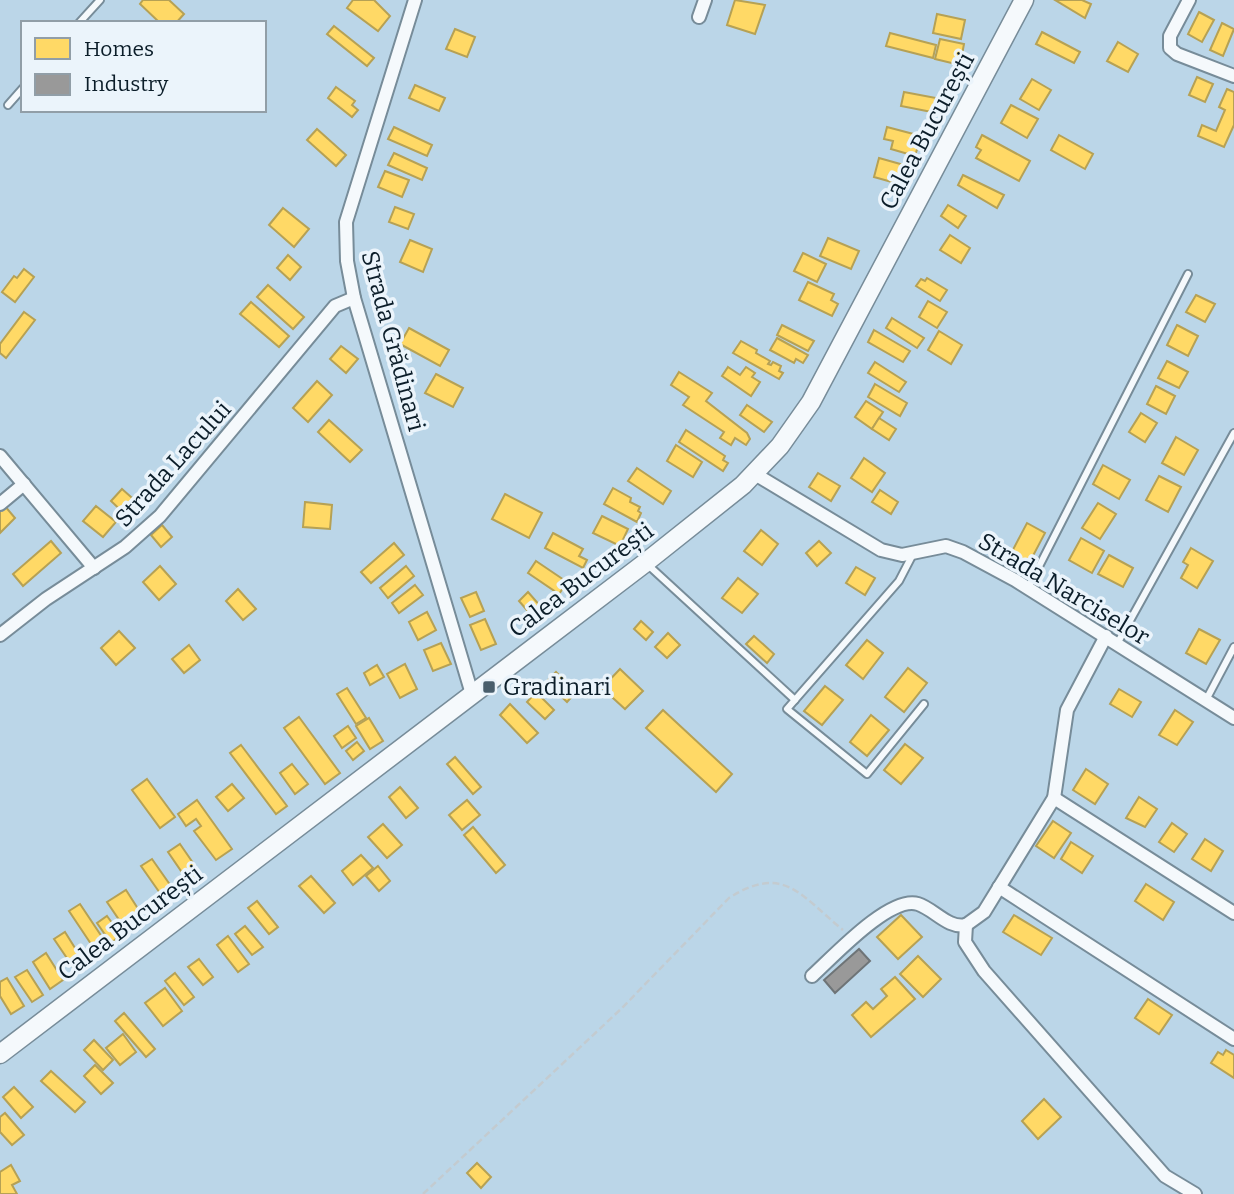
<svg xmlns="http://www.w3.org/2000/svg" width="1234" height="1194" font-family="Bitter,serif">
<rect width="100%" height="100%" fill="#bbd6e8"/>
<g fill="#ffd966" stroke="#b6a154" stroke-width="2">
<path d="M143,0H169L184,14L176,23H160L140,4Z"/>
<path d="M353,0H374L390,16L378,31L347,8Z"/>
<path d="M735,0L765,5L755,34L727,25Z"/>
<path d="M1055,0H1082L1091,4L1085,18Z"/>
<path d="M1199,12L1214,20L1202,42L1188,34Z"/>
<path d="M937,14L965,20L961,39L933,33Z"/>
<path d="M1222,23L1234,29L1223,56L1210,50Z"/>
<path d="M334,26L374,58L367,66L327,34Z"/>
<path d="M455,29L475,37L467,57L446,49Z"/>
<path d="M1042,32L1080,52L1074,63L1036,44Z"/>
<path d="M890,33L936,45L933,58L886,46Z"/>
<path d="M940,39L964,44L960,65L935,59Z"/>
<path d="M1118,42L1138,54L1128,72L1107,61Z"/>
<path d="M1197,77L1213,84L1205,102L1189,95Z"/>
<path d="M1032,79L1051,90L1039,110L1020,99Z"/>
<path d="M415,85L445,98L439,111L409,98Z"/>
<path d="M336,87L355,101L352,105L358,110L352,117L328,98Z"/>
<path d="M1227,89L1234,92V125L1224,147L1198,136L1202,125L1216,131L1225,110L1219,107Z"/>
<path d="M904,92L936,98L935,103L944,104L942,114L901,106Z"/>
<path d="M1011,105L1038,119L1027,138L1001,123Z"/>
<path d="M394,127L432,145L427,156L388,139Z"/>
<path d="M887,127L921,136L915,156L891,149L893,141L884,139Z"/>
<path d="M317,129L346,155L336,166L307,140Z"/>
<path d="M982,135L1030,161L1019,181L976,158L981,150L976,147Z"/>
<path d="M1059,135L1093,154L1085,169L1051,150Z"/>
<path d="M394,153L427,168L422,180L388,165Z"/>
<path d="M879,158L911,167L906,186L874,177Z"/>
<path d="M385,171L409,180L402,197L378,187Z"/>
<path d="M963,175L1004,195L997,208L958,185Z"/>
<path d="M948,205L966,216L958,228L941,216Z"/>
<path d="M395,207L414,214L408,229L389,222Z"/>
<path d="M283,208L309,229L294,247L269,225Z"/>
<path d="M950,235L970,248L961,263L940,250Z"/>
<path d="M828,238L859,251L851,269L820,256Z"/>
<path d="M410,240L432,249L423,272L400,262Z"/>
<path d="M803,253L826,264L817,282L794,271Z"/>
<path d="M288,255L301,267L290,280L277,268Z"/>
<path d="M24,269L34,277L15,302L2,292L14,276L17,278Z"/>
<path d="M927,278L947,290L940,301L916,286L921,279L925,281Z"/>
<path d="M808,282L834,294L831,300L838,304L832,316L799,300Z"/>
<path d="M268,285L304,317L293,329L257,297Z"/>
<path d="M1196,295L1215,304L1205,322L1186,312Z"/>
<path d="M928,301L947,312L937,328L919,317Z"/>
<path d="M251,302L289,336L279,347L240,314Z"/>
<path d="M24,312L35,320L6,358L0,353V344Z"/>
<path d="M892,318L924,338L917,348L886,328Z"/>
<path d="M782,325L814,341L808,351L777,335Z"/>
<path d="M1177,325L1198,336L1188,356L1167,345Z"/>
<path d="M409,328L449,350L440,366L400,344Z"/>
<path d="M874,330L910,351L903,362L868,342Z"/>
<path d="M939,331L962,345L951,364L928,350Z"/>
<path d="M777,338L808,355L803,363L796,359L794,363L770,350Z"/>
<path d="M741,341L757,350L756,353L770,361L768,364L771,365L773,362L781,366L779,371L783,373L779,379L733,353Z"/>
<path d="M341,346L358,359L346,373L330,359Z"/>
<path d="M1167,361L1188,372L1179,388L1158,378Z"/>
<path d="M875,362L906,382L899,392L868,373Z"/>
<path d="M728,367L740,375L746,367L755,373L752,377L760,382L751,396L722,376Z"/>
<path d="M679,372L712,393L706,401L747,433L750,439L746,445L735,438L731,445L720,438L724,432L683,405L689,397L671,385Z"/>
<path d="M436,374L463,388L453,407L425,393Z"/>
<path d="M317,381L332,395L308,422L293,408Z"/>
<path d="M875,384L907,403L900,416L868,397Z"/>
<path d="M1156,386L1175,396L1166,414L1147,404Z"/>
<path d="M866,401L883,412L872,429L855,417Z"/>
<path d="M747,405L772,422L764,432L740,415Z"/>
<path d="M1141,413L1157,423L1145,442L1129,432Z"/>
<path d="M879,418L896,429L889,440L872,429Z"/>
<path d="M329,420L362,450L350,462L318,432Z"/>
<path d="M686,430L725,456L723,460L728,463L723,471L679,442Z"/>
<path d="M1176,437L1198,450L1184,475L1162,463Z"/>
<path d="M676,445L702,462L693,477L667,461Z"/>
<path d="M864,458L885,473L872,492L851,478Z"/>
<path d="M1103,465L1130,480L1119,499L1093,484Z"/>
<path d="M637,468L671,491L663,504L628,481Z"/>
<path d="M818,473L840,486L831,501L809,487Z"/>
<path d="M1159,476L1181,487L1168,512L1146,500Z"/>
<path d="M613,488L631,498L630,502L640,507L638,511L641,513L637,522L604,504Z"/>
<path d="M122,489L139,504L128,517L111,501Z"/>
<path d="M880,490L898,502L891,514L872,502Z"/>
<path d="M505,494L542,513L529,538L492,519Z"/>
<path d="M305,502L332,505L330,529L303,527Z"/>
<path d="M1098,503L1116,514L1100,539L1082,528Z"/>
<path d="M4,505L15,518L0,533V508Z"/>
<path d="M96,506L116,522L103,537L83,521Z"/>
<path d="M602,516L628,529L620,546L593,533Z"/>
<path d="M1027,523L1045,533L1025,571L1007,561Z"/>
<path d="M162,525L172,537L161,547L151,535Z"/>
<path d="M761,530L778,544L762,565L744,551Z"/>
<path d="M553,533L583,549L579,556L587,560L583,568L545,548Z"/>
<path d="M1081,538L1104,551L1092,573L1069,560Z"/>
<path d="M51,541L61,553L23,586L13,574Z"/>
<path d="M819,541L831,553L817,566L806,553Z"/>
<path d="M394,543L404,555L371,583L361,572Z"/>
<path d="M1191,548L1213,561L1197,588L1181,578L1188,565L1183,562Z"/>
<path d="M1109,555L1133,568L1123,587L1098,574Z"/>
<path d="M536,561L567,582L559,594L528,573Z"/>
<path d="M160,566L176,584L159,600L143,582Z"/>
<path d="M406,566L414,576L388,598L380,588Z"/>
<path d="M856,567L875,578L865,595L846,583Z"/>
<path d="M738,578L758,594L742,613L722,598Z"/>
<path d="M415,585L423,595L399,613L392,603Z"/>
<path d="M238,589L256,609L243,620L226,601Z"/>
<path d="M476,592L484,611L470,617L461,598Z"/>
<path d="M528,592L543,609L533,617L519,601Z"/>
<path d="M427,612L436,630L418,640L409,622Z"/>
<path d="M485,619L496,644L481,650L470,625Z"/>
<path d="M641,621L653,632L646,640L634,629Z"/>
<path d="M1199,629L1220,640L1206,664L1186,653Z"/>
<path d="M119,631L135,648L116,665L101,648Z"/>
<path d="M668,633L680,645L667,658L655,647Z"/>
<path d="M754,636L774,654L767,663L746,644Z"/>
<path d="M867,640L883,653L863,679L846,665Z"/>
<path d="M441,643L451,664L433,671L424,650Z"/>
<path d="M189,645L200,660L184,673L172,659Z"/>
<path d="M405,664L417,689L400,698L387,674Z"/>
<path d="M377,665L384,677L370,685L364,673Z"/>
<path d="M908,668L927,683L904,712L885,697Z"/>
<path d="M620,669L643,691L625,709L602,688Z"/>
<path d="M556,672L576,692L567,702L546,682Z"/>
<path d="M825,686L843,700L822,725L804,711Z"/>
<path d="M347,688L366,718L356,724L337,694Z"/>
<path d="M1119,689L1141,702L1132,717L1110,704Z"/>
<path d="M536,692L554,710L545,719L527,702Z"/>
<path d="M510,704L538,733L527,743L500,715Z"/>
<path d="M663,710L732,774L716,792L646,728Z"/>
<path d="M1175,710L1193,722L1177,745L1159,735Z"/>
<path d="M871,715L889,730L867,756L850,742Z"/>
<path d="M299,717L340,773L325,784L284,728Z"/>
<path d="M369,718L383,741L370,749L356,726Z"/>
<path d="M348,726L356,738L342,748L334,736Z"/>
<path d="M357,742L364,751L353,760L346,751Z"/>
<path d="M905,744L923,758L901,784L884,770Z"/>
<path d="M241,745L287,806L276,814L230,753Z"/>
<path d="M455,757L481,787L473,794L447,764Z"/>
<path d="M292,764L308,784L295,794L280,773Z"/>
<path d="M1086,769L1108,784L1095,804L1073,790Z"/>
<path d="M147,779L175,817L160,828L132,790Z"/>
<path d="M232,784L244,798L228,811L216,797Z"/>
<path d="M400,787L418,808L406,818L389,797Z"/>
<path d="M1139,797L1157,809L1145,827L1126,818Z"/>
<path d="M197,800L232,849L216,860L194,831L201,826L196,819L186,826L178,814Z"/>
<path d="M467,800L480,815L462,830L449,815Z"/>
<path d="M1053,821L1071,833L1054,858L1036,846Z"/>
<path d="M1172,823L1187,834L1174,852L1159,842Z"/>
<path d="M383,824L402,845L387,858L368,837Z"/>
<path d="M473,827L505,865L496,873L464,835Z"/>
<path d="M1205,839L1223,851L1211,871L1192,859Z"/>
<path d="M1071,842L1093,856L1082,873L1061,859Z"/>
<path d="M180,844L202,876L190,884L168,852Z"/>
<path d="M361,855L373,868L353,885L342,871Z"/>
<path d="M152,859L173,889L162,896L141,866Z"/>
<path d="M378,866L390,881L379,891L366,876Z"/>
<path d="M311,876L335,903L324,913L299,886Z"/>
<path d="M1146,884L1174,902L1163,920L1135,901Z"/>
<path d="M126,890L142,915L124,927L107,902Z"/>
<path d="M257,901L278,927L269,934L248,908Z"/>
<path d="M80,904L106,943L95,950L69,911Z"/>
<path d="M901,915L922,937L898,959L877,937Z"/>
<path d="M1014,915L1052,938L1041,955L1003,932Z"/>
<path d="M107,916L121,935L111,943L97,923Z"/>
<path d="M245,926L263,947L252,955L235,934Z"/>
<path d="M65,932L85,964L75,970L54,939Z"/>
<path d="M228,936L249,964L238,972L217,945Z"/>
<path d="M46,953L63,980L50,989L33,962Z"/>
<path d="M918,956L941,979L923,997L900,974Z"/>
<path d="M199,959L213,977L203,985L188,967Z"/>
<path d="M27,970L43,995L32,1002L15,977Z"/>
<path d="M175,973L194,997L184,1005L165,981Z"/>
<path d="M895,977L915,999L871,1037L852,1015L866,1002L873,1009L887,996L881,989Z"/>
<path d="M7,978L24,1006L11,1014L0,996V982Z"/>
<path d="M165,988L182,1011L163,1026L145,1003Z"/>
<path d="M1148,999L1172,1015L1159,1034L1135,1018Z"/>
<path d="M124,1013L155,1049L146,1057L115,1021Z"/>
<path d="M123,1034L136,1052L120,1065L106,1048Z"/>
<path d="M94,1040L113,1060L103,1070L84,1050Z"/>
<path d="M1226,1050L1234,1055V1078L1211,1063L1218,1052L1223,1055Z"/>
<path d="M95,1065L113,1083L101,1094L84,1076Z"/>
<path d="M51,1071L85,1102L75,1112L41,1081Z"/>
<path d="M14,1087L33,1107L21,1118L3,1097Z"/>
<path d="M1044,1099L1061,1117L1038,1139L1022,1121Z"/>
<path d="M5,1113L24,1135L12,1145L0,1132V1117Z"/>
<path d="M477,1163L491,1177L481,1188L467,1173Z"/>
<path d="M11,1165L20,1181L12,1185L17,1194H0V1172Z"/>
</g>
<path fill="#999" stroke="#6e7477" stroke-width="2" d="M859,949L870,961L835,993L824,980Z"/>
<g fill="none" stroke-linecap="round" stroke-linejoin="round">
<defs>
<g id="lane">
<path d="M79,23L100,0"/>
<path d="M8,105L23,88"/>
<path d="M913,554L899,581L787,709L867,774L924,704"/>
<path d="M647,564L795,700"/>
<path d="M1028,588L1188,274"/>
<path d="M1117,644L1234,433"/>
<path d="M1206,700L1234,647"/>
</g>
<g id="street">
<path d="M415,0L346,222L347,261L354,298L472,694"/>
<path d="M1189,0L1170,36V48L1177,54L1234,76"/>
<path d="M699,17L705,0"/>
<path d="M0,456L94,568"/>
<path d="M755,474L881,550L902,555L946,546L963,552L1015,580L1234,718"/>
<path d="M0,504L24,484"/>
<path d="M0,635L46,599L125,547L160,516L335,306L354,298"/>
<path d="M1054,798L1234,913"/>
<path d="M999,887L1234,1039"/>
<path d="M966,925L965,942L984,971L1165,1176L1195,1194"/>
<path d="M966,925L984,912L1054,798L1067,710L1106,636"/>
<path d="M812,976C833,957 890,895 918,904C934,909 948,929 966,925"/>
</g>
<path id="secondary" d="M0,1054L645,563L743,485L780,446L811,402L1024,0"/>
</defs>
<use href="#lane" stroke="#778c99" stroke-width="10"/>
<use href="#street" stroke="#778c99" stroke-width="16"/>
<use href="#secondary" stroke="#778c99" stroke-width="21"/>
<path stroke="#c3cbd0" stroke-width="2.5" stroke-dasharray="7 3.5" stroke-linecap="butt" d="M423,1194L621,1009L729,898C784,863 801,896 843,930"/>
<use href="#lane" stroke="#f5f9fc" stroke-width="6"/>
<use href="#street" stroke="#f5f9fc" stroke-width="12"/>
<use href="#secondary" stroke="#f5f9fc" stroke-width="18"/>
</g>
<rect fill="#495e6c" stroke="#ebf4fb" stroke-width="2.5" x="482" y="680" width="14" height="14" rx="3.5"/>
<g text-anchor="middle" stroke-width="7" stroke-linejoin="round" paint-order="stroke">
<g font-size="24" fill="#0b1d29" stroke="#ebf4fb">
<text transform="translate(927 131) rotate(-62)" y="8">Calea București</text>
<text transform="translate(393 341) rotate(75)" y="8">Strada Grădinari</text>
<text transform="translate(173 464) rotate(-48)" y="8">Strada Lacului</text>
<text transform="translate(581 580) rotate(-37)" y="8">Calea București</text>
<text transform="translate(1064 589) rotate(31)" y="8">Strada Narciselor</text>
<text transform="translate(130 923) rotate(-37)" y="8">Calea București</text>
</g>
<g font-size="24" fill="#0b1d29" stroke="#ebf4fb" text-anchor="start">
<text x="503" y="695">Gradinari</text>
</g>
</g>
<rect x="21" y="21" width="245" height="91" fill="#ebf4fb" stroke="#919ea7" stroke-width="2"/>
<rect x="35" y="38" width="35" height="21" fill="#ffd966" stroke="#919ea7" stroke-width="2"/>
<text x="84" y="56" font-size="21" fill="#0b1d29">Homes</text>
<rect x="35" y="74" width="35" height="21" fill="#999999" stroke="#919ea7" stroke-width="2"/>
<text x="84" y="91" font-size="21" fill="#0b1d29">Industry</text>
</svg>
